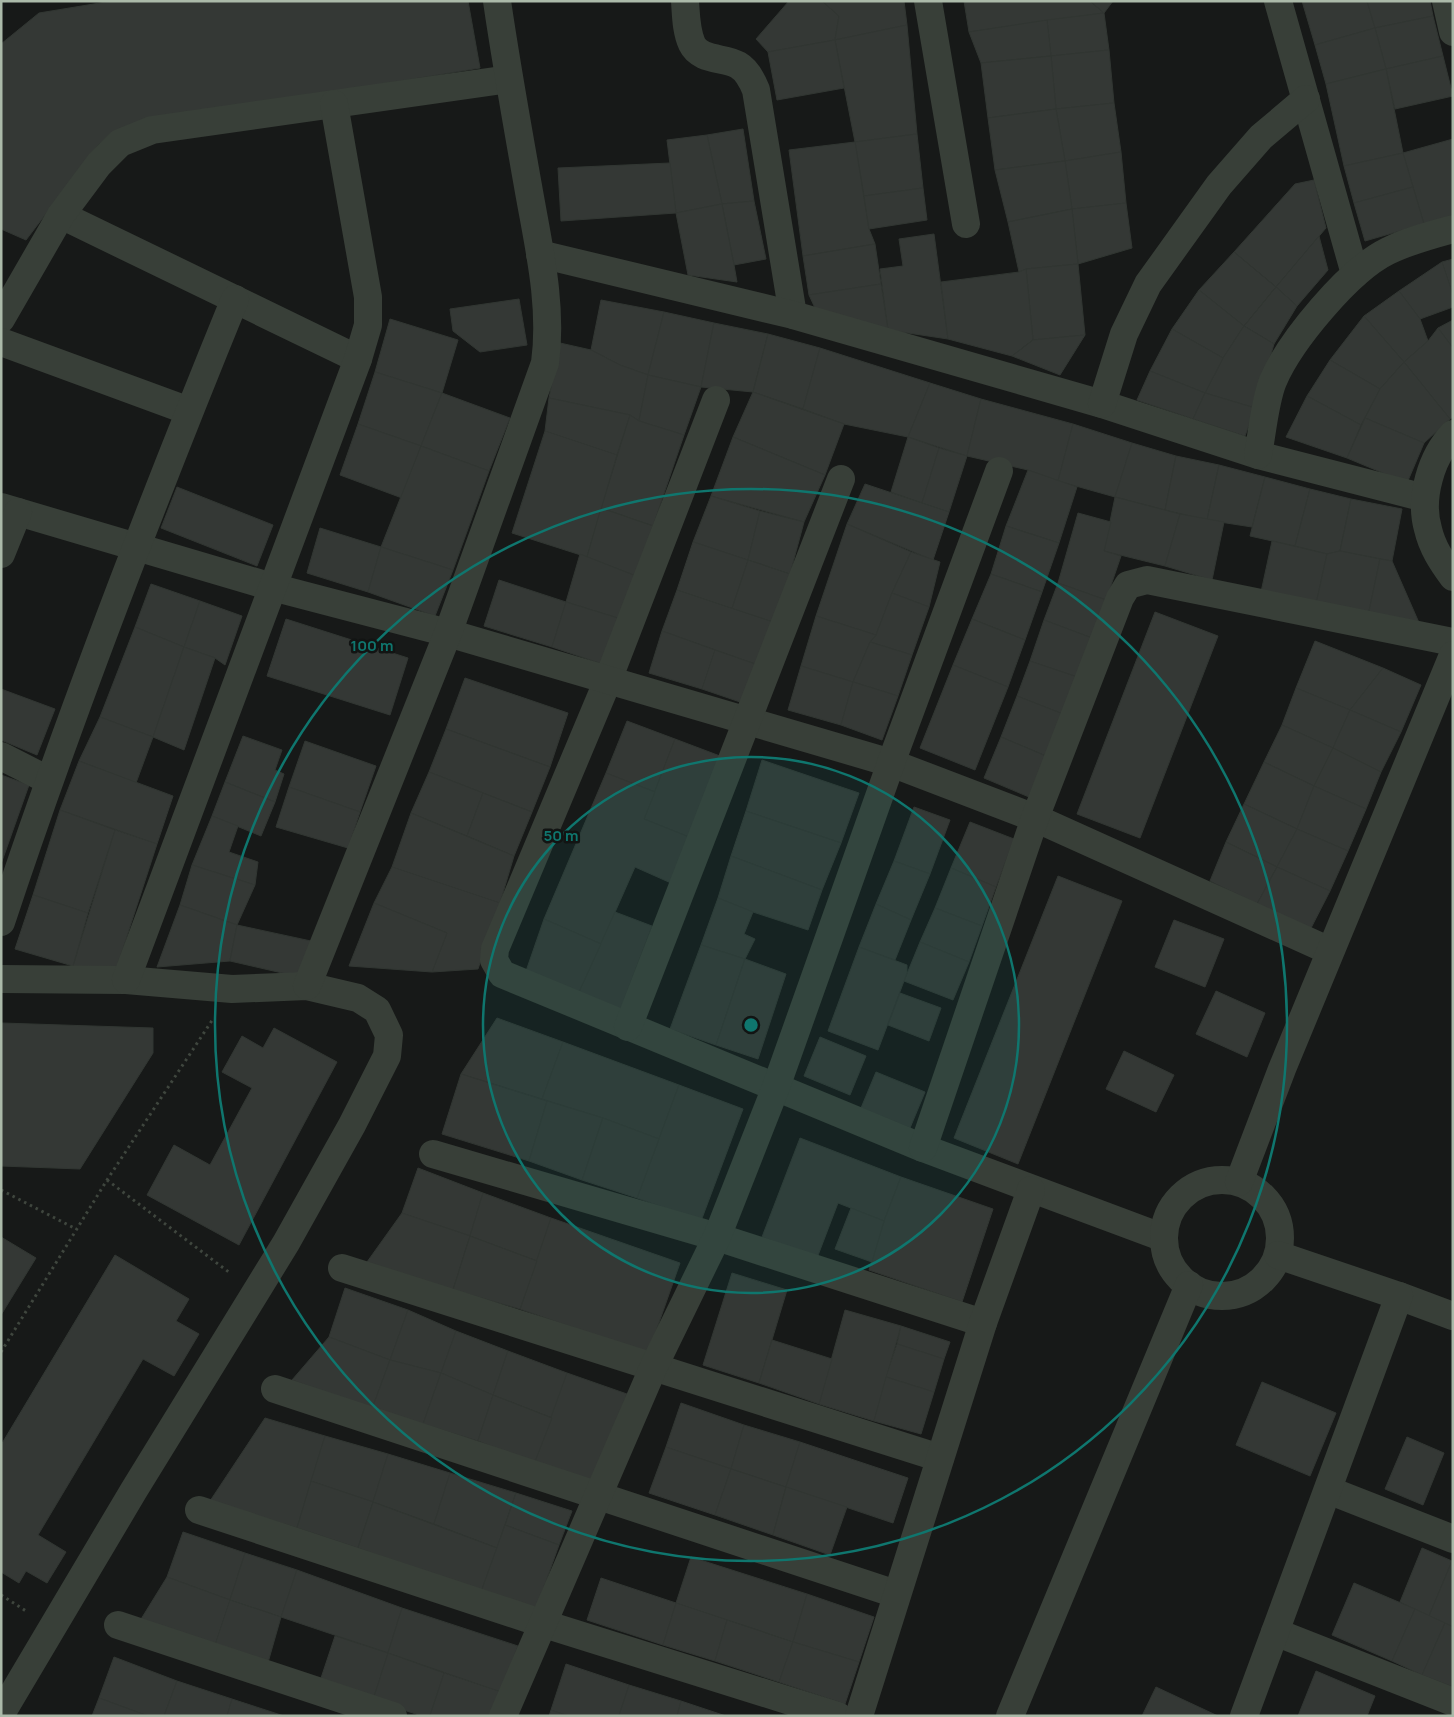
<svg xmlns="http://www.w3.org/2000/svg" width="1454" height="1717" font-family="Manrope,sans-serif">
<rect width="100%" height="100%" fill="#171918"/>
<g fill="#343835" stroke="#313632">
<path d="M112,1H468L480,68L142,124L99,144L26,240L1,229V44L39,13Z"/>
<path d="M789,1H822L839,16L835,40L768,52L756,39Z"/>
<path d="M822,1H904L907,25L835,40L839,16Z"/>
<path d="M964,1H1090L1104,13L969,32Z"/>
<path d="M1090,1H1113L1104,13Z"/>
<path d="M1302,1H1367L1375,28L1315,45Z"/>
<path d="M1367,1H1430L1433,16L1375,28Z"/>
<path d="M1104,13L1109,50L1051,56L1047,20Z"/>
<path d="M1433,16L1443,56L1386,69L1375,28Z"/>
<path d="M1047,20L1051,56L981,63L969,32Z"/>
<path d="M907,25L917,134L855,142L835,40Z"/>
<path d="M1375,28L1386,69L1326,84L1315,45Z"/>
<path d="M835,40L844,88L777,100L768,52Z"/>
<path d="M1109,50L1114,103L1056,109L1051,56Z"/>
<path d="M1051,56L1056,109L988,118L981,63Z"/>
<path d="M1443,56L1453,96L1395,109L1386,69Z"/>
<path d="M1386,69L1403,153L1344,166L1326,84Z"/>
<path d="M1114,103L1121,152L1065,161L1056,109Z"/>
<path d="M1056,109L1065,161L995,170L988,118Z"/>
<path d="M743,129L754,201L722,204L707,135Z"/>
<path d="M917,134L923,188L864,196L855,142Z"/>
<path d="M707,135L722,204L676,213L667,140Z"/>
<path d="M1453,139V215L1424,224L1403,153Z"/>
<path d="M855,142L869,229L875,244L803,256L789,150Z"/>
<path d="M1121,152L1126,203L1072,209L1065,161Z"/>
<path d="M1403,153L1413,187L1354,203L1344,166Z"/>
<path d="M1065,161L1072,209L1008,222L995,170Z"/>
<path d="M670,163L676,213L561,221L558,168Z"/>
<path d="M1314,180L1326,228L1276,287L1234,252L1295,184Z"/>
<path d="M1413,187L1424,224L1365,241L1354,203Z"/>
<path d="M923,188L927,220L869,229L864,196Z"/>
<path d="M754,201L766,259L734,265L722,204Z"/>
<path d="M1126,203L1132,248L1078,264L1072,209Z"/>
<path d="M722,204L734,265L737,282L688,275L676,213Z"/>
<path d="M1072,209L1078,264L1026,269L1019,272L1008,222Z"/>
<path d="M934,234L948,339L888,330L880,269L903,266L899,239Z"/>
<path d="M1319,236L1328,270L1297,306L1276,287Z"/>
<path d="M875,244L881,284L809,295L803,256Z"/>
<path d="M1234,252L1276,287L1244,326L1199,290Z"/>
<path d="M1453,259V295L1442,262Z"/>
<path d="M1442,262L1453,295V307L1420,319L1399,291Z"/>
<path d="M1078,264L1085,335L1033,340L1026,269Z"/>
<path d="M1026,269L1033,340L1012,356L948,339L941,282L1019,272Z"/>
<path d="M881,284L888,330L815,308L809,295Z"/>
<path d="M1276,287L1297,306L1274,344L1244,326Z"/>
<path d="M1199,290L1244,326L1223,358L1172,329Z"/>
<path d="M1399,291L1420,319L1428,341L1404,362L1364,316Z"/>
<path d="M519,299L527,345L480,352L453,331L450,309Z"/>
<path d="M601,300L664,312L648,375L620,365L591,350Z"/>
<path d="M664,312L714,323L701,387L648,375Z"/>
<path d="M1364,316L1404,362L1380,389L1330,360Z"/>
<path d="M390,319L458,340L442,393L375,372Z"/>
<path d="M1453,320V348L1438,328Z"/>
<path d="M714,323L768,334L753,392L701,387Z"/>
<path d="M1244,326L1274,344L1255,408L1205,393L1223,358Z"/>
<path d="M1438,328L1453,348V417L1450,419L1404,362L1428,341Z"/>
<path d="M1172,329L1223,358L1205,393L1150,371Z"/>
<path d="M768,334L820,348L803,409L753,392Z"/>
<path d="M1085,335L1060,375L1012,356L1033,340Z"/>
<path d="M560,343L591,350L620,365L648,375L639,421L630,415L549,398Z"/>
<path d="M820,348L930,383L908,437L844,424L803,409Z"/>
<path d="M1330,360L1380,389L1361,425L1307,396Z"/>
<path d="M1404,362L1450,419L1424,443L1365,418L1380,389Z"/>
<path d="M1150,371L1205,393L1193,419L1137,400Z"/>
<path d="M375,372L442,393L421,446L358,424Z"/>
<path d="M648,375L701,387L684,435L639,421Z"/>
<path d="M930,383L981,399L967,456L908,437Z"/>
<path d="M753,392L844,424L825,475L733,437Z"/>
<path d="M442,393L510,418L489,471L421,446Z"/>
<path d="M1205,393L1255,408L1245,436L1193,419Z"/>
<path d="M1307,396L1361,425L1347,458L1286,437Z"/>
<path d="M549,398L630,415L617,455L545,431Z"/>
<path d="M981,399L1073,424L1058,481L1028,470L967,456Z"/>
<path d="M630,415L639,421L684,435L653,526L601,508Z"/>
<path d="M1365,418L1424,443L1407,483L1347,458Z"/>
<path d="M358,424L421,446L402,498L340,475Z"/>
<path d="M1073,424L1132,443L1115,497L1058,481Z"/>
<path d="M545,431L617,455L587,557L512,533Z"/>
<path d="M733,437L825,475L804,522L711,496Z"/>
<path d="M908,437L939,448L922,503L891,492Z"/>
<path d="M1132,443L1176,456L1165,510L1115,497Z"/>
<path d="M421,446L489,471L453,570L381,547Z"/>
<path d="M939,448L967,456L949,512L922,503Z"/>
<path d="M1176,456L1219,465L1207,520L1165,510Z"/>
<path d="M1219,465L1265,477L1252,527L1207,520Z"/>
<path d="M1028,470L1077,487L1059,543L1006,526Z"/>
<path d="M1265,477L1310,489L1295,546L1250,536Z"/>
<path d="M865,484L949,512L933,560L847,524Z"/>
<path d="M177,487L273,525L257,566L161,528Z"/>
<path d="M1310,489L1351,499L1340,551L1327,554L1295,546Z"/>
<path d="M711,496L760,511L748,560L693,542Z"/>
<path d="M1115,497L1180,514L1165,566L1104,551Z"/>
<path d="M1351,499L1402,509L1392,561L1340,551Z"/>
<path d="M601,508L653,526L636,576L587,557Z"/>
<path d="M760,511L804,522L790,574L748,560Z"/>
<path d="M1078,513L1111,522L1104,551L1121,556L1106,600L1058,583Z"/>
<path d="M1180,514L1224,522L1212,580L1165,566Z"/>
<path d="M847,524L911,552L892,593L876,635L816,616Z"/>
<path d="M1006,526L1059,543L1042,592L991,574Z"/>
<path d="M320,528L381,547L368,592L307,573Z"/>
<path d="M1272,541L1327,554L1316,604L1261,592Z"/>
<path d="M693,542L748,560L732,609L677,590Z"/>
<path d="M381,547L453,570L435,616L368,592Z"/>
<path d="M1340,551L1380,559L1368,616L1316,604L1327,554Z"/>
<path d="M911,552L940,562L929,607L892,593Z"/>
<path d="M580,554L636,576L621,619L566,602Z"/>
<path d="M1380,559L1392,561L1420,625L1368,616Z"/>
<path d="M748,560L790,574L773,622L732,609Z"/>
<path d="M991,574L1042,592L1025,640L972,619Z"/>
<path d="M499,580L566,602L552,647L484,626Z"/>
<path d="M1058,583L1106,600L1092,638L1044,620Z"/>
<path d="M151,584L200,601L184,647L135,627Z"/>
<path d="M677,590L773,622L758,665L662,631Z"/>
<path d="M892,593L929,607L912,655L870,642L876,635Z"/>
<path d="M200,601L242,616L225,665L215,658L184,647Z"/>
<path d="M566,602L621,619L605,665L552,647Z"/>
<path d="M1155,612L1218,636L1140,838L1077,814Z"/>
<path d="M816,616L876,635L870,642L853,682L801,666Z"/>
<path d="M286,619L408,658L390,715L267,676Z"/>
<path d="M972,619L1025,640L1008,687L953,665Z"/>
<path d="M1044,620L1092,638L1077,677L1030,661Z"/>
<path d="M135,627L184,647L153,737L100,717Z"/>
<path d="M662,631L715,650L702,689L649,673Z"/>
<path d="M1315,641L1383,668L1350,710L1296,688Z"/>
<path d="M870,642L912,655L898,696L853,682Z"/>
<path d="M184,647L215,658L184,750L153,737Z"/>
<path d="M715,650L758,665L746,704L702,689Z"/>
<path d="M1030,661L1077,677L1063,714L1017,696Z"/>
<path d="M953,665L1008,687L975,770L920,748Z"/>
<path d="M801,666L853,682L841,725L788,710Z"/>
<path d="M1383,668L1421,685L1401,732L1350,710Z"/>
<path d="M465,678L568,713L550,767L446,729Z"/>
<path d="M853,682L898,696L882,740L841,725Z"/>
<path d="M1296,688L1350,710L1333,748L1282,725Z"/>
<path d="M1,689L55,709L37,755L1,740Z"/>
<path d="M1017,696L1063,714L1046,756L1001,737Z"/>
<path d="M1350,710L1401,732L1381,772L1333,748Z"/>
<path d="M100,717L153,737L136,783L79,761Z"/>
<path d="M627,721L675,739L655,792L606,773Z"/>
<path d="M1282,725L1333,748L1314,786L1264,762Z"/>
<path d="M446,729L550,767L532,812L429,772Z"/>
<path d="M243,736L282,750L275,770L284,774L275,802L225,782Z"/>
<path d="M1001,737L1046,756L1029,797L984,778Z"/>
<path d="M675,739L720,756L689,837L644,819Z"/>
<path d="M305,741L376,766L360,812L289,787Z"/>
<path d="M1333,748L1381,772L1366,809L1314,786Z"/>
<path d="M762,760L859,793L841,843L746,811Z"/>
<path d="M79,761L173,796L157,844L60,810Z"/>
<path d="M1264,762L1314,786L1297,829L1244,804Z"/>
<path d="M429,772L483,793L467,836L411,813Z"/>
<path d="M606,773L655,792L644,819L689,837L671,883L635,867L601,944L544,919Z"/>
<path d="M1,775L29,785L1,864Z"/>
<path d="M225,782L275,802L261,836L212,816Z"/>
<path d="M1314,786L1366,809L1348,851L1297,829Z"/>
<path d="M289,787L360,812L348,848L276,827Z"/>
<path d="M483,793L532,812L514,856L467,836Z"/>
<path d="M1244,804L1297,829L1277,867L1226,842Z"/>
<path d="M914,807L950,820L930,874L894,861Z"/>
<path d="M60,810L115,830L88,913L33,895Z"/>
<path d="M746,811L841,843L822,890L731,856Z"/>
<path d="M411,813L514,856L500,903L392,867Z"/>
<path d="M212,816L238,826L229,852L258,862L255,885L192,865Z"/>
<path d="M970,822L1014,839L996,887L951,868Z"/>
<path d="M1297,829L1348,851L1330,891L1277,867Z"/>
<path d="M115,830L157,844L114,976L73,966Z"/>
<path d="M1226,842L1277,867L1257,904L1210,881Z"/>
<path d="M731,856L822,890L808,930L753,912L718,898Z"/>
<path d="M894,861L930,874L911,920L876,904Z"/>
<path d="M192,865L255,885L237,925L180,905Z"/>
<path d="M392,867L500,903L478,969L432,972L447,933L374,903Z"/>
<path d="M1277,867L1330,891L1310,930L1257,904Z"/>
<path d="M951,868L996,887L982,926L935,908Z"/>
<path d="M1058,876L1122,901L1018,1164L954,1138Z"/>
<path d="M33,895L88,913L73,966L15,949Z"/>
<path d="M718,898L753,912L744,934L755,939L745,959L701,945Z"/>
<path d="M374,903L447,933L432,972L349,966Z"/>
<path d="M876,904L911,920L895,960L859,947Z"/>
<path d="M180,905L237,925L230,961L157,967Z"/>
<path d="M935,908L982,926L969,962L920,942Z"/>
<path d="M615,912L652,926L620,1011L578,994Z"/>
<path d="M544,919L601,944L578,994L525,974Z"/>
<path d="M1174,920L1224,939L1205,987L1155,967Z"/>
<path d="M237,925L311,941L304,978L230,961Z"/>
<path d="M920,942L969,962L953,1000L904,981Z"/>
<path d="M701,945L745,959L716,1045L670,1029Z"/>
<path d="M859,947L907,965V973L878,1050L828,1031Z"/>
<path d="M745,959L786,974L758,1059L716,1045Z"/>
<path d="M1216,991L1265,1013L1247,1057L1196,1034Z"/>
<path d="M900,993L941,1008L929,1041L888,1025Z"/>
<path d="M497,1018L563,1042L542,1099L461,1074Z"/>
<path d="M2,1023L153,1028V1053L80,1169L1,1166Z"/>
<path d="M274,1028L337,1062L239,1245L147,1195L174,1145L210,1165L252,1088L222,1072L242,1036L263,1048Z"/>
<path d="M820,1037L866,1056L850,1095L804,1076Z"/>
<path d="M563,1042L679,1085L659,1139L603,1118L542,1099Z"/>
<path d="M1124,1051L1174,1075L1156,1112L1106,1089Z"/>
<path d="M876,1072L925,1092L910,1128L861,1108Z"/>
<path d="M461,1074L547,1101L529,1161L442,1134Z"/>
<path d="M679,1085L743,1109L701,1221L637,1198Z"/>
<path d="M547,1101L603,1118L582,1180L529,1161Z"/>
<path d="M603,1118L659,1139L637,1198L582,1180Z"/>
<path d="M800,1138L901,1177L884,1221L838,1203L817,1258L762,1237Z"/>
<path d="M418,1168L483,1193L470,1236L402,1213Z"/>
<path d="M901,1177L993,1209L962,1302L869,1270L884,1221Z"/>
<path d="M483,1193L551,1218L537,1261L470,1236Z"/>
<path d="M851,1208L884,1221L872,1262L835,1249Z"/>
<path d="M402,1213L470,1236L453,1290L367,1262Z"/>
<path d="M551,1218L680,1263L648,1354L520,1309Z"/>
<path d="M470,1236L537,1261L520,1309L453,1290Z"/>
<path d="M1,1237L36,1258L1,1315Z"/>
<path d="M115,1255L189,1299L176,1321L199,1334L174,1376L143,1359L38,1535L66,1552L47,1583L26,1571L19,1583L1,1572V1445Z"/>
<path d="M732,1273L787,1290L759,1383L703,1365Z"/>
<path d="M345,1288L408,1310L390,1360L329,1337Z"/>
<path d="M408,1310L456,1331L441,1373L390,1360Z"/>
<path d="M845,1310L901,1326L874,1421L819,1404Z"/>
<path d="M901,1326L950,1342L944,1359L897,1344Z"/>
<path d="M456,1331L508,1351L493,1395L441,1373Z"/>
<path d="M329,1337L390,1360L372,1409L292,1380Z"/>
<path d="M772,1340L832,1359L819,1404L759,1383Z"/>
<path d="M897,1344L944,1359L934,1392L886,1377Z"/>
<path d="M508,1351L567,1373L552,1418L493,1395Z"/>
<path d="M390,1360L441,1373L423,1424L372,1409Z"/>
<path d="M441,1373L493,1395L478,1441L423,1424Z"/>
<path d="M567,1373L627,1394L591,1486L534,1464Z"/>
<path d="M886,1377L934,1392L921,1434L874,1421Z"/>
<path d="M1262,1382L1336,1413L1310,1476L1236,1445Z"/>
<path d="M493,1395L552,1418L534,1464L478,1441Z"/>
<path d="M681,1403L744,1425L731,1469L666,1447Z"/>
<path d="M265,1418L325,1436L297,1528L210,1501Z"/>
<path d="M744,1425L800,1442L786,1487L731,1469Z"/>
<path d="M325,1436L388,1454L373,1502L311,1481Z"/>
<path d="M1407,1437L1444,1453L1423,1505L1385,1489Z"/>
<path d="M800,1442L908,1478L893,1523L786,1487Z"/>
<path d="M666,1447L731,1469L715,1515L649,1493Z"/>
<path d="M388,1454L450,1473L434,1524L373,1502Z"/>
<path d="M731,1469L786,1487L773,1535L715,1515Z"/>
<path d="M450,1473L516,1493L497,1548L434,1524Z"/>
<path d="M311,1481L373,1502L358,1548L297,1528Z"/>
<path d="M786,1487L847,1507L830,1555L773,1535Z"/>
<path d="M516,1493L572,1511L559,1545L505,1525Z"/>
<path d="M373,1502L497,1548L481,1592L358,1548Z"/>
<path d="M505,1525L559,1545L535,1612L481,1592Z"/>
<path d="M183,1532L245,1553L230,1600L167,1577Z"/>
<path d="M1422,1548L1452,1561L1429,1616L1400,1602Z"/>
<path d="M245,1553L297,1570L281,1617L230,1600Z"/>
<path d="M691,1557L807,1594L793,1642L676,1603Z"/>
<path d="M1452,1561H1453V1627L1429,1616Z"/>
<path d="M297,1570L402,1608L388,1653L281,1617Z"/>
<path d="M167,1577L230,1600L214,1648L138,1624Z"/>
<path d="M601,1578L676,1603L663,1645L587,1620Z"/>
<path d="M1354,1583L1415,1609L1392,1661L1332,1635Z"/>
<path d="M807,1594L874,1617L859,1662L793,1642Z"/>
<path d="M230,1600L281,1617L267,1666L214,1648Z"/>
<path d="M676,1603L727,1620L715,1661L663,1645Z"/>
<path d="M402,1608L518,1646L501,1692L388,1653Z"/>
<path d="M1415,1609L1445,1623L1422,1675L1392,1661Z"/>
<path d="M727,1620L793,1642L779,1682L715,1661Z"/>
<path d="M1445,1623L1453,1627V1687L1422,1675Z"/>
<path d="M335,1636L388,1653L373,1700L319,1684Z"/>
<path d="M793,1642L859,1662L845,1704L779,1682Z"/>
<path d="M388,1653L444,1673L430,1716H422L373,1700Z"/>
<path d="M114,1657L177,1681L164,1716H148L99,1698Z"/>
<path d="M566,1664L629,1685L619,1716H568L551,1710Z"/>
<path d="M1316,1671L1375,1696L1367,1716H1298Z"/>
<path d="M444,1673L501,1692L494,1716H430Z"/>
<path d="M177,1681L232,1699L227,1716H164Z"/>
<path d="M629,1685L681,1701L677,1716H619Z"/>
<path d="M1156,1687L1218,1716H1142Z"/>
<path d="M99,1698L148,1716H92Z"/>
<path d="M232,1699L284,1716H227Z"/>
<path d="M681,1701L726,1716H677Z"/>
<path d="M551,1710L568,1716H549Z"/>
</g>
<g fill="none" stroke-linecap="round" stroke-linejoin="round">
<g stroke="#3f463e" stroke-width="3" stroke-dasharray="2.5 4" stroke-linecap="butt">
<path d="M107,1180L230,1273"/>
<path d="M1,1190L76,1229"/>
<path d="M1,1352L107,1180L213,1019"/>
<path d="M1,1595L26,1611"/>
</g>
<g stroke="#383f38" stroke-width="28">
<path d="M685,1C686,15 686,31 692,44C700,61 724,57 738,65C747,70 752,80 756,90L793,315"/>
<path d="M928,1L966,224"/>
<path d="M1278,1L1355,274"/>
<path d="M1446,1L1453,32"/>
<path d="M61,215L358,359"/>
<path d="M540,254L793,315L1102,404L1258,455L1425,498"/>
<path d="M1,319L61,215L99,164L120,143L152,130L509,79"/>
<path d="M1,342L189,411"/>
<path d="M716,400L608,680L495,949L494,960L502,974L923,1148L1164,1238"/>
<path d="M1102,404L1124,334L1148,284L1219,185L1261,137L1306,99"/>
<path d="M1453,434C1431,457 1419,498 1428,529C1432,547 1442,562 1453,577"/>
<path d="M1258,455C1262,434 1265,400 1273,381C1290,341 1349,270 1388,251C1408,241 1431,235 1453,229"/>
<path d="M1,507L272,587L448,633L891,763L1035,818L1330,951"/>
<path d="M1,554L18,512"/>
<path d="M1,756L48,780"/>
<path d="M1,922C71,711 151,505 235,299"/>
<path d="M1,979L126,980L232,989L307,986L358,998L377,1010L389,1035L387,1056L352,1125L286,1243L134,1490L1,1714"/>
<path d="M126,980L358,359L368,325V297L334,104"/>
<path d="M307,986L448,633L545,363C553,304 538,244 528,186C517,124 506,63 497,1"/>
<path d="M628,1027L841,479"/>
<path d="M923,1148L1035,818L1120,598L1128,585L1147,580L1453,642"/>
<path d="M433,1154L717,1237L983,1323"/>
<circle cx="1222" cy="1238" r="58"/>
<path d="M1239,1182L1282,1069L1453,655"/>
<path d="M342,1268L940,1458"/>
<path d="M1399,1296L1453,1316"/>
<path d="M275,1389L896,1594"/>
<path d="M1328,1490L1453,1539"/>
<path d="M199,1510L541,1623L838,1716"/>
<path d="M118,1625L393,1716"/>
<path d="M1275,1632L1453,1702"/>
<path d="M503,1716L654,1366L717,1237L776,1087L891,763L999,471"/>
<path d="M859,1716L983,1323L1031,1190"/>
<path d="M1010,1716L1189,1285"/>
<path d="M1244,1716L1399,1296L1278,1255"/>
</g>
</g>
<circle cx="751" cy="1025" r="268" fill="#0f766e" fill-opacity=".12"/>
<g fill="none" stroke="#0f766e" stroke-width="2.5">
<circle cx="751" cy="1025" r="268"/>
<circle cx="751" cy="1025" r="536"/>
</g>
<circle cx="751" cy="1025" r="8" fill="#0f766e" stroke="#121413" stroke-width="2.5"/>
<g font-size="15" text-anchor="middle" font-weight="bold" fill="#0f766e" stroke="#121413" stroke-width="5" stroke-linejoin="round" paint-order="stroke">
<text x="372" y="651">100 m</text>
<text x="561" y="841">50 m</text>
</g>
<rect width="1454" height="1717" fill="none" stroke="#abbaa9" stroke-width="5"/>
</svg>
